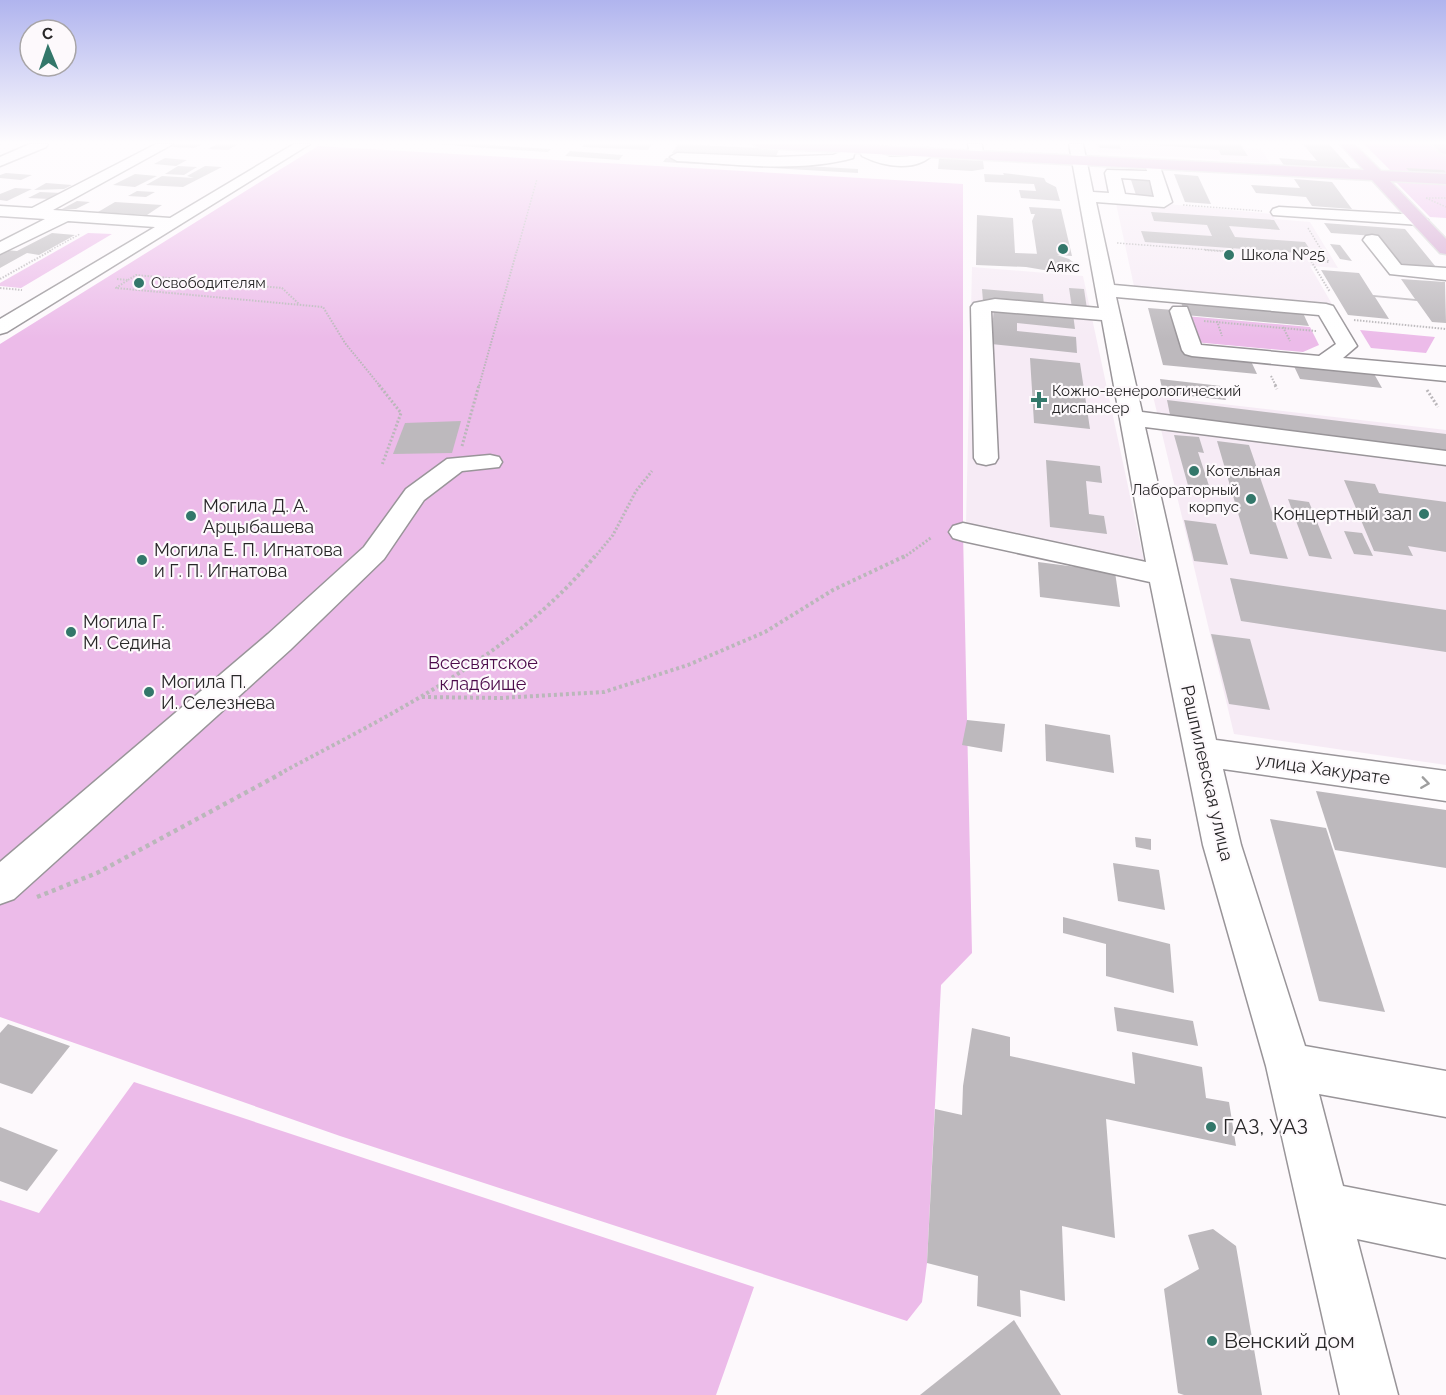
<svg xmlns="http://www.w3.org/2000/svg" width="1446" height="1395" font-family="Raleway,sans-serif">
<rect width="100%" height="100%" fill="#fdf9fc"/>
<g fill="#f6ebf5">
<path d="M1096,144H1244L1247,148L1261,149L1270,163L1098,152Z"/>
<path d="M1115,199L1272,214L1275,219L1310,222L1338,268L1310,266L1332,304L1134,286Z"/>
<path d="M972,267L1083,276L1144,561L966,524Z"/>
<path d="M1153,396L1446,430V765L1234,734Z"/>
</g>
<g fill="#ecbbe9">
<path d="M1364,144H1433L1446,156V177L1394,174Z"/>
<path d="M318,146L963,184V532L972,953L941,985L927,1263L922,1302L907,1321L340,1136L0,1017V344Z"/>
<path d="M1394,180L1446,183V218L1430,217Z"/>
<path d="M88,233L112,234L21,288L0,286V283Z"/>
<path d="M1186,316L1310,327L1319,345L1303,352L1194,342Z"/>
<path d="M1360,330L1435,337L1426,353L1371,348Z"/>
<path d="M134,1082L754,1287L716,1395H0V1200L39,1213Z"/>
</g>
<g fill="#bdb9bd">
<path d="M177,144H203L194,148L171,147Z"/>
<path d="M217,144H238L228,150L208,149Z"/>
<path d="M439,144H490L484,148Z"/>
<path d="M584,144H652L648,150L582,147Z"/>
<path d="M678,144L779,149L775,159L672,153Z"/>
<path d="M1098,144H1119L1121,149L1100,148Z"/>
<path d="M1142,144H1240L1248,156L1221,155L1219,150Z"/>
<path d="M1303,144H1329L1353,171L1285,167L1279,158L1317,161Z"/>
<path d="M489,145L551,149L548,152L485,148Z"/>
<path d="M570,151L623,155L619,160L565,156Z"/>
<path d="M165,158L187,160L176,166L154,164Z"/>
<path d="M666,158L858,169V173L663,162Z"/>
<path d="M939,158L983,161L984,169L972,171L938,169Z"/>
<path d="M178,166L197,167L184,175L165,174Z"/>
<path d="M205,166L222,167L183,187L146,185L162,176L194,178L187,176Z"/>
<path d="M1406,168L1444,170L1446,173L1409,171Z"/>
<path d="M6,173L32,175L21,180L0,178V175Z"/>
<path d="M1003,173L1044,178L1046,182L1056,187L1060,201L1021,198L1019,190L1036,191L1034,184L985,182L984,174L1004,175Z"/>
<path d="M135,174L157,176L135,187L113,185Z"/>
<path d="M1174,174L1198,176L1211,204L1185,202Z"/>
<path d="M1130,177L1153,178L1160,197L1136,195Z"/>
<path d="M1294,179L1332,182L1352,209L1312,206L1306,197L1256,193L1251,185L1300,188Z"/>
<path d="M46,183L72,185L64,189L34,190Z"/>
<path d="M15,188L32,189L7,201L0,200V194Z"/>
<path d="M137,191L155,192L146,197L128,196Z"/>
<path d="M40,192L62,193L50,199L28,198Z"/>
<path d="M77,201L90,202L76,209H62Z"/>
<path d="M115,202L162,205L147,215L98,212Z"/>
<path d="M1029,207L1061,209L1072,256L1057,255L1069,259L1073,262V267L1056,272L1026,267L976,265L977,215L1013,218L1015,253L1042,254H1037L1032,221L1035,214H1031Z"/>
<path d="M1151,212L1274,220L1280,230L1229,226L1235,237L1305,242L1313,254L1145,242L1141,231L1212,236L1207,225L1154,221Z"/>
<path d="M1324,223L1405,229L1440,272L1399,268L1375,236L1331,233Z"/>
<path d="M52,233L75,235L39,255L27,253L0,268V253L5,250L17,251Z"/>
<path d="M1330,244L1340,245L1352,261L1340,259Z"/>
<path d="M1321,270L1359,273L1373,295L1415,299L1401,279L1445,282L1446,323L1432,322L1417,301L1375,297L1389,319L1348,315Z"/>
<path d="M1069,288L1084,289L1087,309L1072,308Z"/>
<path d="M982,289L1043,294L1044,306L983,301Z"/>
<path d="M1181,302L1303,313L1309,326L1185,315Z"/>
<path d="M994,306L1073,314L1075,329L1017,323V331L1076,337L1077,353L991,344Z"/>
<path d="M1148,308L1174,310L1188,353L1250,359L1257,374L1163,365Z"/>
<path d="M1030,358L1080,363L1090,429L1034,423Z"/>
<path d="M1293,364L1373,372L1382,388L1300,379Z"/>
<path d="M1160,379L1221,386L1226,400L1163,393Z"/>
<path d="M1167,400L1446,434V454L1171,420Z"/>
<path d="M461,421L452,453L393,454L405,423Z"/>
<path d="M1174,435L1199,437L1204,453L1198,452L1211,492L1189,489Z"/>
<path d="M1217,441L1249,445L1288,559L1250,554Z"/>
<path d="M1046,460L1100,466L1102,483L1086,481L1089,514L1104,516L1107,534L1050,527Z"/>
<path d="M1344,480L1375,484L1379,493L1446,502V552L1408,546L1413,556L1374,551Z"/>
<path d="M1288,499L1309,502L1332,559L1309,556Z"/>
<path d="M1184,520L1216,524L1228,565L1194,561Z"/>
<path d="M1344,531L1362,533L1373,556L1354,554Z"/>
<path d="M1038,562L1115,572L1120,607L1040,597Z"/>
<path d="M1230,578L1446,610V652L1241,621Z"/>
<path d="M1211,634L1250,639L1270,710L1229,704Z"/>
<path d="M967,720L1005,724L1002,752L962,745Z"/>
<path d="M1045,724L1110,735L1114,773L1046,761Z"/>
<path d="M1316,791L1446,810V868L1335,850Z"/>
<path d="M1270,819L1326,828L1385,1012L1319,1001Z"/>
<path d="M1135,837L1151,839V850L1136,847Z"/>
<path d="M1113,863L1159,870L1165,910L1118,901Z"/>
<path d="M1063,917L1170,944L1174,993L1106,976V944L1063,933Z"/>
<path d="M1114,1007L1193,1021L1198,1046L1117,1031Z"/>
<path d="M8,1024L70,1046L32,1094L0,1083V1033Z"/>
<path d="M972,1028L1010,1037V1056L1135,1084L1132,1052L1202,1067L1206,1098L1229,1102L1236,1146L1106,1119L1115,1238L1062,1226L1065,1301L1020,1290L1021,1317L977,1306L978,1276L927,1263L935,1109L962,1115L963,1086Z"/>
<path d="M0,1127L58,1150L27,1191L0,1181Z"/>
<path d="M1213,1229L1236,1246L1262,1395H1184L1178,1393L1164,1289L1199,1269L1188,1235Z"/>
<path d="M1014,1320L1061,1395H920Z"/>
</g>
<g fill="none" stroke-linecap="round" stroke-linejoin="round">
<defs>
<g id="minor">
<path d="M30,144H48L46,147L0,166V157Z"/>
<path d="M156,144H173L53,210L170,218L294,144H310L7,332L0,334V319L155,227L68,221L0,254V242L45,219L0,216V206L32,208Z"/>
<path d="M849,144L856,148L853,158C800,173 732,164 677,161L670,157L677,153L777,157L833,155L841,152L844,145Z"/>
<path d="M968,144H982L983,155L981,158H971Z"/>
<path d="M1069,144H1083L1093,192L1109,193L1105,173L1107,170L1147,171L1145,164L1152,160L1159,164L1172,202L1164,207L1096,202L1114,285L1326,304L1333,306L1357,346L1343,358L1446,367V381L1192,356L1185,354L1182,350L1170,311L1173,307H1187L1201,345L1319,356L1336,344L1319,315L1116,297L1142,412L1446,451V465L1145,427L1216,740L1446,771V801L1223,769L1241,845L1305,1046L1446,1071V1117L1319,1094L1343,1186L1446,1206V1258L1357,1239L1398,1395H1340L1266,1066L1203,845L1150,582L963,541L953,538L949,532L953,526L963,523L1146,562L1102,320L991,311L998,458L995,463L986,465L977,463L974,458L971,307L974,303L995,299L1099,308ZM1121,178L1150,180L1154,197L1125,194Z"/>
<path d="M866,145L871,146L873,151L890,157H907L928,148L935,152C918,173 884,167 862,156L859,149Z"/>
<path d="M1279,207L1420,215L1428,220L1420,225L1273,215L1271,212L1273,209Z"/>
<path d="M1372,235L1378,236L1401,265L1446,268V280L1390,274L1363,240L1366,236Z"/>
<path d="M490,455L499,457L502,462L499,467L462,471L424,500L384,559L290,650L14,899L0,904V862L268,634L364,547L406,489L447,459Z"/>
</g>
<g id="major">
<path d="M753,144H836L1364,170L1340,144H1354L1381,171L1446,174V184L1390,181L1446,239V254L1440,253L1372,180L760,148Z"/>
<path d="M1432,144H1446V154L1441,153Z"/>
</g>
</defs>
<use href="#minor" stroke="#999599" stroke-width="3"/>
<use href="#major" stroke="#d8d8d8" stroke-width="3"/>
<g stroke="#bab7ba" stroke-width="1.5" stroke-dasharray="1.5 1.5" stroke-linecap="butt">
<path d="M1426,198L1446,207"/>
<path d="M1426,198H1446"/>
<path d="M1183,205L1262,211"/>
<path d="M1308,228L1322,251"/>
<path d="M1117,243L1224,251"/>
<path d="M1232,248L1234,251"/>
<path d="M49,251L80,234"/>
<path d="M517,251L537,179"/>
</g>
<g stroke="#bab7ba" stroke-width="2" stroke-dasharray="1.5 1.5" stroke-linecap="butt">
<path d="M1205,250L1234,252L1233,250"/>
<path d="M1321,250L1329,262L1311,261L1330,292"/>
<path d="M0,279L52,250"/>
<path d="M117,279L128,280L116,288L323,307L345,343L380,386"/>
<path d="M128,280L136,275L282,288L299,304"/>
<path d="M0,288L22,290"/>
<path d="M1354,320L1446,329"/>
<path d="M1204,321L1316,331"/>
<path d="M1217,321L1222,336"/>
<path d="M1283,327L1290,341"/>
<path d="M1271,376L1276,386"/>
<path d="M479,386L517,250"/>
</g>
<g stroke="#bab7ba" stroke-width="3" stroke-dasharray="2 2" stroke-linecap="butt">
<path d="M379,385L401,413L382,465"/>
<path d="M1275,385L1277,389"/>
<path d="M1427,390L1438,407"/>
<path d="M462,446L479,385"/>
<path d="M594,558L613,535L636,491L652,471"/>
<path d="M903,558L932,537"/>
</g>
<g stroke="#bab7ba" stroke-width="4" stroke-dasharray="3 3" stroke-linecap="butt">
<path d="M422,697L501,698L604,692L688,665L765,632L833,590L905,556"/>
<path d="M279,774C391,714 513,656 595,556"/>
</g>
<path stroke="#bab7ba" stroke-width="4.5" stroke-dasharray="4 4" stroke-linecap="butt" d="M37,897L97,873L282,773"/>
<use href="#minor" fill="#fff" fill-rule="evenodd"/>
<use href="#major" fill="#d4a7d1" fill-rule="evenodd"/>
</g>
<defs><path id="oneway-chevron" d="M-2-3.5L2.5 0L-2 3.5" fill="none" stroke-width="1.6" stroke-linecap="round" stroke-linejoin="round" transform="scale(1.5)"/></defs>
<use stroke="#9e9e9e" href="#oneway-chevron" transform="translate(1425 783) rotate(8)"/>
<linearGradient id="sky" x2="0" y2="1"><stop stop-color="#b0b4ee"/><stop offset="0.42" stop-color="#fefcfe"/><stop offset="1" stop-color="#fefcfe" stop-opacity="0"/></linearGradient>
<rect width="1446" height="339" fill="url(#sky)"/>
<g fill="#33776a" stroke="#fdf9fc" stroke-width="2">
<circle cx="1063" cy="249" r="6"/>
<circle cx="1229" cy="255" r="6"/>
<circle cx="139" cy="283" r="6"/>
<path d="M1036 391h6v6h6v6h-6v6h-6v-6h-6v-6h6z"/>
<circle cx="1194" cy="471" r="6"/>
<circle cx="1251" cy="499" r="6"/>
<circle cx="1424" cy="514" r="6"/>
<circle cx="191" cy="516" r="6"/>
<circle cx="142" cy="560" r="6"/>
<circle cx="71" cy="632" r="6"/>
<circle cx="149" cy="692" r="6"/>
<circle cx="1211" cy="1127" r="6"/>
<circle cx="1212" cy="1341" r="6"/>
</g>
<g text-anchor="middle" stroke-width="4.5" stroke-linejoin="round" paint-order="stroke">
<g font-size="15" fill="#282728" stroke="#fdf9fc" text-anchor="start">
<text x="1241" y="260">Школа №25</text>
<text x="1063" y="272" text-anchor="middle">Аякс</text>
<text x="151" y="288">Освободителям</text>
<text x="1052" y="396">Кожно-венерологический<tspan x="1052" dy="17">диспансер</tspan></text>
<text x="1206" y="476">Котельная</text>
<text x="1239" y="495" text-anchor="end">Лабораторный<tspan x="1239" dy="17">корпус</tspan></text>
</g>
<g font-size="18" fill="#282728" stroke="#fdf9fc" text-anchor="start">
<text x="203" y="512">Могила Д. А.<tspan x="203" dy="21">Арцыбашева</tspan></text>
<text x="1412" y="520" text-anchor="end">Концертный зал</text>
<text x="154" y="556">Могила Е. П. Игнатова<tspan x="154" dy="21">и Г. П. Игнатова</tspan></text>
<text x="83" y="628">Могила Г.<tspan x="83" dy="21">М. Седина</tspan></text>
<text x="161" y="688">Могила П.<tspan x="161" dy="21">И. Селезнева</tspan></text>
</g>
<g font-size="18" fill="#4c0b4b" stroke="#fdf9fc">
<text x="483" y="669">Всесвятское<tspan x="483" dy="21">кладбище</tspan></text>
</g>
<g font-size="18" fill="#282728" stroke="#fdf9fc">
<text transform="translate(1323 769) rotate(8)" y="6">улица Хакурате</text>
<text transform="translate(1207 773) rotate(77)" y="6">Рашпилевская улица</text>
</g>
<g font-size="21" fill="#282728" stroke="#fdf9fc" text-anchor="start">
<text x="1223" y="1134">ГАЗ, УАЗ</text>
<text x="1224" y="1348">Венский дом</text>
</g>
</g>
<g transform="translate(48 48) rotate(358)"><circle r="28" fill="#fdf9fc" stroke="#a8a5a7" stroke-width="1.5"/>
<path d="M0-4.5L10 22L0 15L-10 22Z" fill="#33776a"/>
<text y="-9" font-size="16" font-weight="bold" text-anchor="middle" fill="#282728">С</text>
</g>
</svg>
